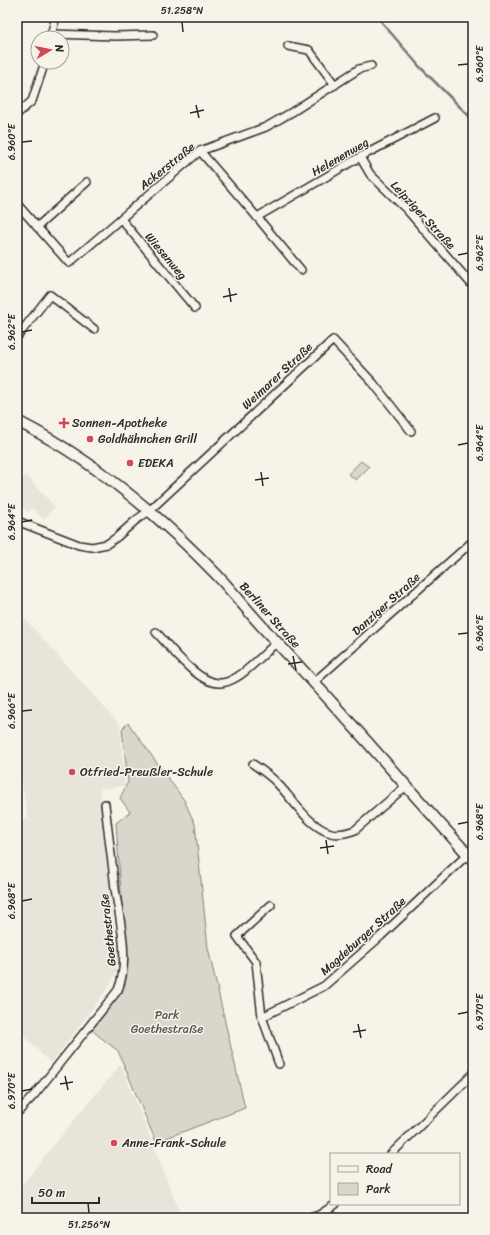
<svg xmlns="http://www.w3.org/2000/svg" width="490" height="1235" font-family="Sriracha,sans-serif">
<rect width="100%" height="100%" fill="#f7f3e8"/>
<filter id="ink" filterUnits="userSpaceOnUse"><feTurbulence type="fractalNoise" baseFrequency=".025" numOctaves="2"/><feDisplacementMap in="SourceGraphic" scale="8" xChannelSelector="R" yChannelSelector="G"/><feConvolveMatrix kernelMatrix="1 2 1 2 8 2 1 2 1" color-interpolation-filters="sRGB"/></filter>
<g filter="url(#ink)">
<g fill="#e8e4da">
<path d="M26,475L55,507L44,519L32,508L27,512L17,502V483Z"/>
<path d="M17,611H18L120,725L125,786L100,789L111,904L118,952L117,970L110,985L51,1064L17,1029V820L28,819L17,757Z"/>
<path d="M121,1064L182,1218H17V1191L69,1126Z"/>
</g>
<g fill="#dad6cc" stroke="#82807c">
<path d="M361,461L369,467L356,480L348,474Z"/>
<path d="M128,723L184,800L195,824L208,948L245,1108L156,1142L118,1051L89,1028L125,982L126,961L116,823L130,812L120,798L128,782L122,729Z"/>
</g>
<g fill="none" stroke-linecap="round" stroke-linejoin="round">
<path stroke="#7a7874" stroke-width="2.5" d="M375,17L380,20L419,66L473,120"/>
<defs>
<g id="minor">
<path d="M51,34L116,36L153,35"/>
<path d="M50,38L56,17"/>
<path d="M288,46L309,50L335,85"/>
<path d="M17,114L32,101L45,62"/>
<path d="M200,151L257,217L360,157L435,118"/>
<path d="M360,157L370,174L407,210L473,286"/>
<path d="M17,204L69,263L200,151L266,127L292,112L359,69L371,66"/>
<path d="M257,217L301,270"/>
<path d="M121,219L195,308"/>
<path d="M37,227L87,182"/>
<path d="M17,337L50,295L94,329"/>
<path d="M17,521L79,545L92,547L107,544L117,537L136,520L149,511L333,340L374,384L411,431"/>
<path d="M156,632C170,647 198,684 220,683C225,683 232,680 237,677C249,670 266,652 277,642"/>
<path d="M314,682L473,541"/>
<path d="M253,764C260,769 268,774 275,781C291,796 308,827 331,833C339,835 347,833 355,830L406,786"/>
<path d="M262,1017L256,962L237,936L271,905"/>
<path d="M279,1064L262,1017L324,986L381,936L468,854"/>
<path d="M17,1113L35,1094L118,990C130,961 120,920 115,889C112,861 108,832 105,804"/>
<path d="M391,1154L473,1074"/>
<path d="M310,1218L319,1215L336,1204"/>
</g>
<path id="secondary" d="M17,421C92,459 158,514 216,574C235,594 251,615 269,634C339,708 404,785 473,860"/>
</defs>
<use href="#minor" stroke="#2b2b2b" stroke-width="10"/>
<use href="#secondary" stroke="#2b2b2b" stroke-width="13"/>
<use href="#minor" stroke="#f7f3e8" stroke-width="7"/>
<use href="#secondary" stroke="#f7f3e8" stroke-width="10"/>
</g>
</g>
<path fill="none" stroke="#2b2b2b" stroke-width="1.5" d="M182,22L183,32M458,65L468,64M196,105L199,118M190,113L204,110M22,142L32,141M458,255L468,253M229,288L231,302M223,297L237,294M22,332L32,330M458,445L468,443M261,472L263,486M255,480L269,478M22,522L32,520M458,634L468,633M293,656L296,670M288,664L302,662M22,711L32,710M458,824L468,822M326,840L328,854M320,848L334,846M22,901L32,899M458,1014L468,1012M358,1024L361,1038M353,1032L366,1030M65,1076L68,1090M60,1084L73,1082M22,1091L32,1089M88,1203L89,1213"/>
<g fill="#d1495b" stroke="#f7f3e8" stroke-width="1.5">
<path d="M62 417h4v4h4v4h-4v4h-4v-4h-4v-4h4z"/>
<circle cx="90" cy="439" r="4"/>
<circle cx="130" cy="463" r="4"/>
<circle cx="72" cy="772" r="4"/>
<circle cx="114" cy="1143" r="4"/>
</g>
<g text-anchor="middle" stroke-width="3" stroke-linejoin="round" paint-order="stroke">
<g font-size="12" fill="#2b2b2b" stroke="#f7f3e8">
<text transform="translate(340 157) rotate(-30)" y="4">Helenenweg</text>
<text transform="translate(167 166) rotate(-39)" y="4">Ackerstraße</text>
<text transform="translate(423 215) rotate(47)" y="4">Leipziger Straße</text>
<text transform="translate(166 256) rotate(50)" y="4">Wiesenweg</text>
<text transform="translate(277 376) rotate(-43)" y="4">Weimarer Straße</text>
<text transform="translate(386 604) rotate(-42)" y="4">Danziger Straße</text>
<text transform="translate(270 615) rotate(48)" y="4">Berliner Straße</text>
<text transform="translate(108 930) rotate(-96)" y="4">Goethestraße</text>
<text transform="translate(363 936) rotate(-42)" y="4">Magdeburger Straße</text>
</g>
<g font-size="12" fill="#2b2b2b" stroke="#f7f3e8" text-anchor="start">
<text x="72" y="427">Sonnen-Apotheke</text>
<text x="98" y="443">Goldhähnchen Grill</text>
<text x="138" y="467">EDEKA</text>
<text x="80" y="776">Otfried-Preußler-Schule</text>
<text x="122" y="1147">Anne-Frank-Schule</text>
</g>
<g font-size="12" fill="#575653" stroke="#f7f3e8">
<text x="167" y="1019">Park<tspan x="167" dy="14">Goethestraße</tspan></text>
</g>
</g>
<rect width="490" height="1235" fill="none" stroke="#f7f3e8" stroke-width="44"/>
<rect x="330" y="1153" width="130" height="52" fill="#f7f3e8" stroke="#a5a39c"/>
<rect x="338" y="1166" width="20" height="6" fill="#f7f3e8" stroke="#a5a39c"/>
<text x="366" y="1173" font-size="12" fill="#2b2b2b">Road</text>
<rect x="338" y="1183" width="20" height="12" fill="#dad6cc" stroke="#a5a39c"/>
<text x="366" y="1193" font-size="12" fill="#2b2b2b">Park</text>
<g transform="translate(50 50) rotate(80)"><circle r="19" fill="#f7f3e8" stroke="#a5a39c"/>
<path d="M0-3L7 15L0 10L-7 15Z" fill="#d1495b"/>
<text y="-6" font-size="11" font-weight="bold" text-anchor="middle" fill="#2b2b2b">N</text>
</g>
<path d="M32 1197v6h67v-6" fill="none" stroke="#2b2b2b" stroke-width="2"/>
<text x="38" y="1197" font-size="12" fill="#2b2b2b" stroke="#f7f3e8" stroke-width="3" paint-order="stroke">50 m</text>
<rect x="22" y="22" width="446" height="1191" fill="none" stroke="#2b2b2b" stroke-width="1.5"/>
<g font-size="10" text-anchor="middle" fill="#2b2b2b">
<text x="182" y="14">51.258°N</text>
<text transform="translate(479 64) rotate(-90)" y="4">6.960°E</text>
<text transform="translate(11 142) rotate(-90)" y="4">6.960°E</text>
<text transform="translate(479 253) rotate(-90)" y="4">6.962°E</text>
<text transform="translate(11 332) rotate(-90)" y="4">6.962°E</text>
<text transform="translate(479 443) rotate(-90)" y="4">6.964°E</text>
<text transform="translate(11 522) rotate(-90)" y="4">6.964°E</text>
<text transform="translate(479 633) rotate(-90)" y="4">6.966°E</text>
<text transform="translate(11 711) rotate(-90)" y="4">6.966°E</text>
<text transform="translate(479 822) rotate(-90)" y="4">6.968°E</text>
<text transform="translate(11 901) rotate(-90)" y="4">6.968°E</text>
<text transform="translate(479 1012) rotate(-90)" y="4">6.970°E</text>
<text transform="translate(11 1091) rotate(-90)" y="4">6.970°E</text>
<text x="89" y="1228">51.256°N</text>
</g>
</svg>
